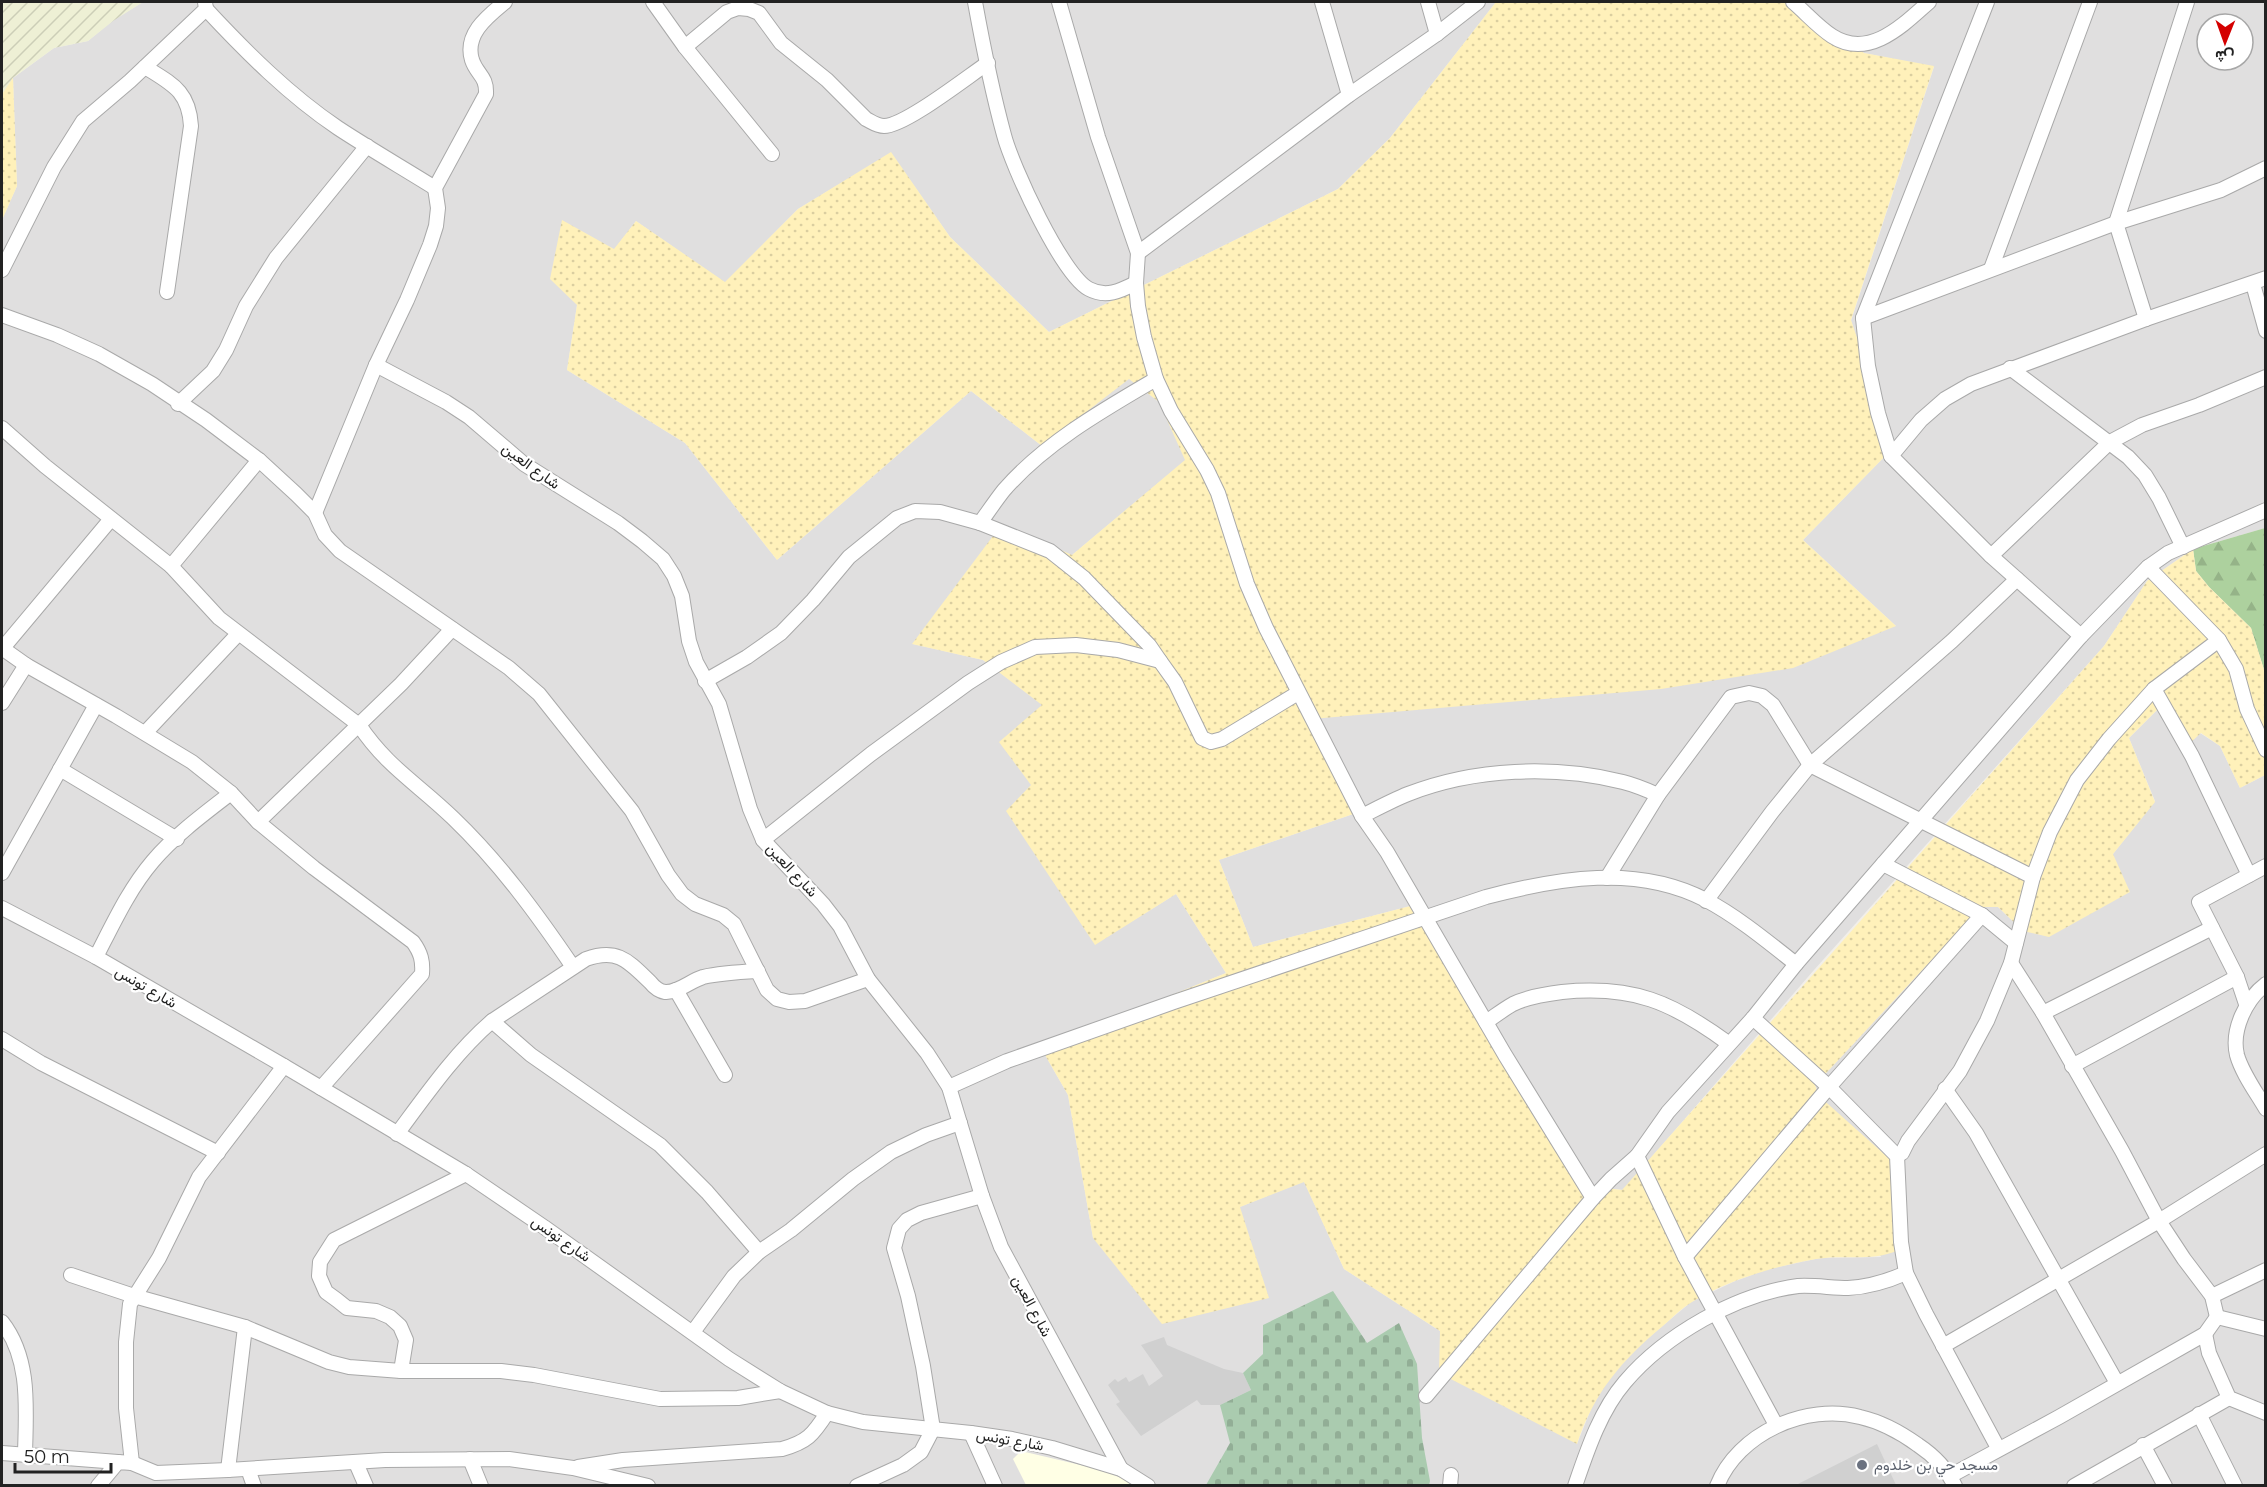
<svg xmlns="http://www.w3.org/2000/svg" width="2267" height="1487" font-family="Montserrat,Vazirmatn,sans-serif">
<defs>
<pattern id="farmland-furrows" width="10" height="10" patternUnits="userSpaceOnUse" patternTransform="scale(1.5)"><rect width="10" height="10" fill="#eef0d5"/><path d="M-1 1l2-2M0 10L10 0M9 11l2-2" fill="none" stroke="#ccceb7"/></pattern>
<pattern id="forest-firs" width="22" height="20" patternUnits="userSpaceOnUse" patternTransform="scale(1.5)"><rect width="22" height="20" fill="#add19e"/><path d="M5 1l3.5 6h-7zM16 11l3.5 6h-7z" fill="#95b388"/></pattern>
<pattern id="sand-dots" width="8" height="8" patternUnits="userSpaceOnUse" patternTransform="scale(1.5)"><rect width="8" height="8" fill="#fff1ba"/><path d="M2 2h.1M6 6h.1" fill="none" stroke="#dacea0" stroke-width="1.8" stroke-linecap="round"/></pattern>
<pattern id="cemetery-stones" width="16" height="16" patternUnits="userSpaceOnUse" patternTransform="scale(1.5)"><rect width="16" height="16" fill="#aacbaf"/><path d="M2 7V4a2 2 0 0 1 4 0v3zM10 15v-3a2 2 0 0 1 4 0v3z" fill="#92ae96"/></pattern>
</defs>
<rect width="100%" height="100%" fill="#f2efe9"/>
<g fill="#e0dfdf" fill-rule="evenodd">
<path d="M143,2H1496L1390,138L1338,189L1049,332L950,237L891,153L798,209L725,283L636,221L614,250L562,221L577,305L567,370L685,443L777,560L971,391L1042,446L1129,378L1159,402L1186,460L1072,555L913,644L983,660L1043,705L1031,785L1095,944L1176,894L1226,973L1041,1048L1068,1095L1093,1238L1240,1207L1304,1181L1344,1269L1440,1331L1577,1444L1593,1404L1610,1377L1634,1350L1691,1302L1733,1282L1768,1269L1820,1258L1881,1257L1815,1085L1981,907H1998L2023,931L2113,854L2155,801L2129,738L2162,705L2191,742L2200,733L2220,746L2240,788L2265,775V1485L2,1486V220L17,186L13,78L54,48L88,41L112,21Z"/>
<path d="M1801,2H2265V528L2193,549L2147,581L2104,646L1814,970L1623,1190L1580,1185L1418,904L1253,947L1219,860L1365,810L1311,719L1896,626L1803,540L1894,447L1851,321L1934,67L1864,53ZM2207,24H2243V60H2207Z"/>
</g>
<path fill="#ffffe5" d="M1021,1451L1106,1471L1135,1485H1026L1013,1459Z"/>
<g fill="#d0d0d0">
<path d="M1164,1337L1167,1345L1224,1369L1243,1373L1251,1390L1220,1405H1201L1197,1400L1141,1436L1116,1404L1120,1402L1108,1385L1115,1379L1118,1382L1126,1377L1129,1382L1143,1374L1149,1386L1163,1376L1141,1345Z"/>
<path d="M1877,1444L1896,1485H1796Z"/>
</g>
<path fill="url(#farmland-furrows)" d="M2,2H143L113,21L88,41L54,48L13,78L2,94Z"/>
<path fill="url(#forest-firs)" d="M2265,528V673L2251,628L2209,587L2196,571L2193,549Z"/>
<g fill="url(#sand-dots)">
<path d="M1496,2H1801L1864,53L1934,66L1851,320L1894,447L1803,540L1896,626L1793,668L1661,689L1312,719L1365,810L1219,860L1253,947L1418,904L1580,1185L1622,1190L2104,646L2147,581L2193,549L2196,571L2209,587L2251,628L2265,673V775L2240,788L2220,746L2201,733L2190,743L2162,705L2129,738L2155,802L2113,854L2130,892L2049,937L2023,931L1998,907H1981L1815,1085L1819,1096L1893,1162L1897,1251C1868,1262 1845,1254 1816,1259C1773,1267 1730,1279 1692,1302C1682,1308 1673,1317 1664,1325C1622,1360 1594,1392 1577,1444L1439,1373L1440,1331L1344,1269L1304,1182L1240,1207L1269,1298L1162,1324L1093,1238L1068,1095L1041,1048L1226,973L1176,894L1095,945L1006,811L1031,785L999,742L1042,705L983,660L912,644L1002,524L1072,555L1185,460L1159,402L1129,379L1042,446L971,391L777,560L685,443L567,370L577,305L550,279L562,220L614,249L636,221L725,282L798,209L891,152L950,237L1049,332L1338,189L1390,138Z"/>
<path d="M13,78L17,186L2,220V94Z"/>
</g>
<path fill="url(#cemetery-stones)" d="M1333,1291L1367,1343L1399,1323L1417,1364L1422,1438L1430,1481L1429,1485H1206L1230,1443L1220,1405L1251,1390L1243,1373L1263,1354V1325Z"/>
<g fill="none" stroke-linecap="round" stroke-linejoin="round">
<defs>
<g id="minor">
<path d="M653,2L685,47L772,154"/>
<path d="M975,2C983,46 992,91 1004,135C1012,166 1062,275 1089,289C1106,298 1120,291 1136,283"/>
<path d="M1059,2L1098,137L1138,253L1136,283L1138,306L1144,337L1156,379L1171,411L1207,470L1218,493L1247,584L1266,628L1362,816L1387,852L1505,1055L1593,1198"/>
<path d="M1322,2L1349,95"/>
<path d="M1428,2L1437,34"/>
<path d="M1793,2C1806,13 1818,27 1832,36C1869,60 1903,25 1929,2"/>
<path d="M1987,2L1863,318L1868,366L1878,413L1891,456L1991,556L2081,636"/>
<path d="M206,9C246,52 289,95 338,128C370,149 403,168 435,188"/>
<path d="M685,47L727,12L738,8L749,9L759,13L781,43L827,80L866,119C872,122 877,126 884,126C905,126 967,77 988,63"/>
<path d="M145,67C172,84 189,91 191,126L167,292"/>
<path d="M1138,253L1349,95L1437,34L1478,2"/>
<path d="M1991,269L2090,2"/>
<path d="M2,270L54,167L83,121L130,81L206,9L205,2"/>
<path d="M2253,284L2266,331"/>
<path d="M2,315L57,335L99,354L152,384L206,420L259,460L296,494L315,513L325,535L340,551L509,668L539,694L632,811L668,875L682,894L695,904L723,915L734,924L767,990L777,999L789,1002L805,1001L868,979"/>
<path d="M1863,318L2116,223L2221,190L2266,168"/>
<path d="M2146,319L2116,223L2187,2"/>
<path d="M376,365L446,402L469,417L524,464L618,523L642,541L663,559L674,576L682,596L689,641L696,662L719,704L750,809L763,840L823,904L840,926L868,979L927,1053L949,1087L982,1196L1001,1247L1121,1469"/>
<path d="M2010,368L2128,457L2145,475L2159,498L2183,547"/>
<path d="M178,404L213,371L226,350L246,306L276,258L367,146"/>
<path d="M2,428L45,466L171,566L219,618L359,725C387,767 418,784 453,818C499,862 537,914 573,967"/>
<path d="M1891,456L1921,420L1945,399L1971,384L2146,319L2266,278"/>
<path d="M315,513L376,365L407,300L430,245L436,226L438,208L435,188L486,94C487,76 477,75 472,60C464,34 488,16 505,2"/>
<path d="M980,523C988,512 996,500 1004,490C1045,443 1103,410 1156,379"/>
<path d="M1991,556L2110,442L2142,425L2199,405L2266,377"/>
<path d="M171,566L259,460"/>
<path d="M2148,567L2219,640L2236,669L2247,709L2266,750"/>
<path d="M2,648L26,665L116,716L192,762L231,793L258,822L314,868L413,942C421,953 423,961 422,974L321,1088"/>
<path d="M2,649L111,519"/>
<path d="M705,681L747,657L781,633L813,600L849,557L897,518L915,511L940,512L980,523L1050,551L1084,578L1149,645L1160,661L1175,682L1202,738L1211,742L1222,739L1298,693"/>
<path d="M2154,689L2192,756L2249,875"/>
<path d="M2,703L26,665"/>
<path d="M145,733L238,634"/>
<path d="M60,769L177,839"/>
<path d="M1362,816C1378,808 1393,800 1408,794C1475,768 1554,765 1623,782C1635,785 1647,790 1658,795"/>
<path d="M258,822L401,684L452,629"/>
<path d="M763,840L871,754L968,683L1001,662L1035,647L1076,645L1118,650L1160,661"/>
<path d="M1883,864L1982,915L2016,943"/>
<path d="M2,873L96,705"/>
<path d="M1607,878L1658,795L1731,697L1749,693L1762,696L1773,705L1810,765L2033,877"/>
<path d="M1706,901L1772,812L1810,765L1952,641L2017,579"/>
<path d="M2,908L96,957L284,1066L466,1174L544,1227L729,1359L780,1391L827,1413L863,1422L971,1433L1012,1439L1052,1448L1121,1469L1148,1486"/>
<path d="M96,957C113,924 129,889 153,861C174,836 205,813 231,793"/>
<path d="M2011,963L2043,1013L2122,1151L2159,1221L2184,1259L2212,1296L2217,1317"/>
<path d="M2266,984C2246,999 2231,1030 2237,1055C2242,1073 2256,1092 2266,1109"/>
<path d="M676,990L725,1075"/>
<path d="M2246,1004L2237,977L2199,902L2266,866"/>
<path d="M2043,1013L2212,928"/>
<path d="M1753,1018L1829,1087L1897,1156L1901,1242L1906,1273L1926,1314L1998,1448"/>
<path d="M492,1021L531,1055L660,1145L707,1192L759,1252"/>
<path d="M1486,1022C1495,1016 1504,1009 1513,1004C1527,997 1546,994 1562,992C1633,985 1672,1002 1728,1043"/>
<path d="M2,1039L41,1063L218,1153"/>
<path d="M2072,1066L2237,977"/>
<path d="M949,1087L1007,1061L1174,1002L1486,897C1558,878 1637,864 1706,900C1738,917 1768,942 1796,964"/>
<path d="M1945,1089L1976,1133L2117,1383"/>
<path d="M397,1134C426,1095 455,1053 492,1021L586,959C618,948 628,961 650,982C654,987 658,991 665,992C678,993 690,981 703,977C721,973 740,972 758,971"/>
<path d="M1637,1156L1685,1257L1776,1425"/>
<path d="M1897,1156L1902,1153L1908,1141L1960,1071L1987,1021L2011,963L2033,877L2050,832L2077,780L2109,739L2154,689L2219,640"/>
<path d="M1685,1257L1829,1087L1982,915"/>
<path d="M71,1275L134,1296L245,1327L329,1362L349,1367L401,1371H501L534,1375L660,1399L738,1398L780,1391"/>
<path d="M2212,1296L2266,1270"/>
<path d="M2217,1317L2266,1329"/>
<path d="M2,1322C31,1359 26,1409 25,1454"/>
<path d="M693,1332L734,1276L759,1252L791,1230L853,1179L891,1152L926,1135L960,1123"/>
<path d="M2205,1334L2209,1353L2229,1398L2266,1413"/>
<path d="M1943,1346L2159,1221L2266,1154"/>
<path d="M401,1371L406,1340L400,1326L390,1317L376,1311L347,1308L337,1300L326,1292L319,1276L320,1262L334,1240L466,1174"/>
<path d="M1426,1396L1593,1198L1611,1179L1637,1156L1668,1112L1753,1018L1796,964L2081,636L2148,567L2168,553L2266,510"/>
<path d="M2199,1414L2235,1486"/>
<path d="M971,1433L995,1486"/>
<path d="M2143,1445L2165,1486"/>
<path d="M2,1453L118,1462"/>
<path d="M470,1459L481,1486"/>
<path d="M132,1463L126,1408V1342L130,1304L159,1258L199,1177L284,1066"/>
<path d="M356,1463L366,1486"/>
<path d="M578,1467L623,1460L782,1449C807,1442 813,1435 827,1413"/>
<path d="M248,1469L254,1486"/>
<path d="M228,1470L245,1327"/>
<path d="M1950,1476L2059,1417L2205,1334L2217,1317"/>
<path d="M98,1486L118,1462L132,1463L156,1473L228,1470L385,1460L509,1459L573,1468L648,1486"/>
<path d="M857,1486L903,1465L921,1452L933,1429L923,1366L908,1296L894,1248L899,1229L907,1220L921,1213L982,1196"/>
<path d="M1450,1486L1451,1475"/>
<path d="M1575,1486C1587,1451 1600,1411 1625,1382C1665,1335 1736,1294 1798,1286C1815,1285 1832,1288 1848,1288C1868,1287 1888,1281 1906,1273"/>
<path d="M1717,1486C1738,1433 1806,1403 1860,1417C1882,1422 1900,1432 1918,1445C1933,1455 1947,1469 1955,1486"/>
<path d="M2074,1486L2229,1398"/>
</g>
</defs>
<use href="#minor" stroke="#a9a9a9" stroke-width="16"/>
<use href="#minor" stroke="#fff" stroke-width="14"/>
</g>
<circle fill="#6b7280" stroke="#fff" stroke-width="2" cx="1862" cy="1465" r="6"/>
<g text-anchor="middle" stroke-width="4.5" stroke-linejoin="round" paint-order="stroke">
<g font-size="15" fill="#222" stroke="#fff">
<text transform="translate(531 466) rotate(36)" y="5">شارع العين</text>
<text transform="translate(792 870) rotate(47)" y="5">شارع العين</text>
<text transform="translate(146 987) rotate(30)" y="5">شارع تونس</text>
<text transform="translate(561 1239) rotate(35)" y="5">شارع تونس</text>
<text transform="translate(1032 1306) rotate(62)" y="5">شارع العين</text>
<text transform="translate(1010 1440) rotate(10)" y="5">شارع تونس</text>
</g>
<g font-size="15" fill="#5b616d" stroke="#fff" text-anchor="start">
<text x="1874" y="1470">مسجد حي بن خلدوم</text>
</g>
</g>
<rect width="2267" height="1487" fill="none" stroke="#222222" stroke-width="6"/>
<g transform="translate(2225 42) rotate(181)"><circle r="28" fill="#ffffff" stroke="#a7a7a7" stroke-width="1.5"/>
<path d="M0-4.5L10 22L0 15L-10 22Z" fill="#d40000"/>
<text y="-9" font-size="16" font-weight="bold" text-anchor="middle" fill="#222222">ش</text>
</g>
<path d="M15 1463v9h96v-9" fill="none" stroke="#222222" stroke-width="3"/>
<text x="24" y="1463" font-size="18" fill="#222222" stroke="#ffffff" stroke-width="4.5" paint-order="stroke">50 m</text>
</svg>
